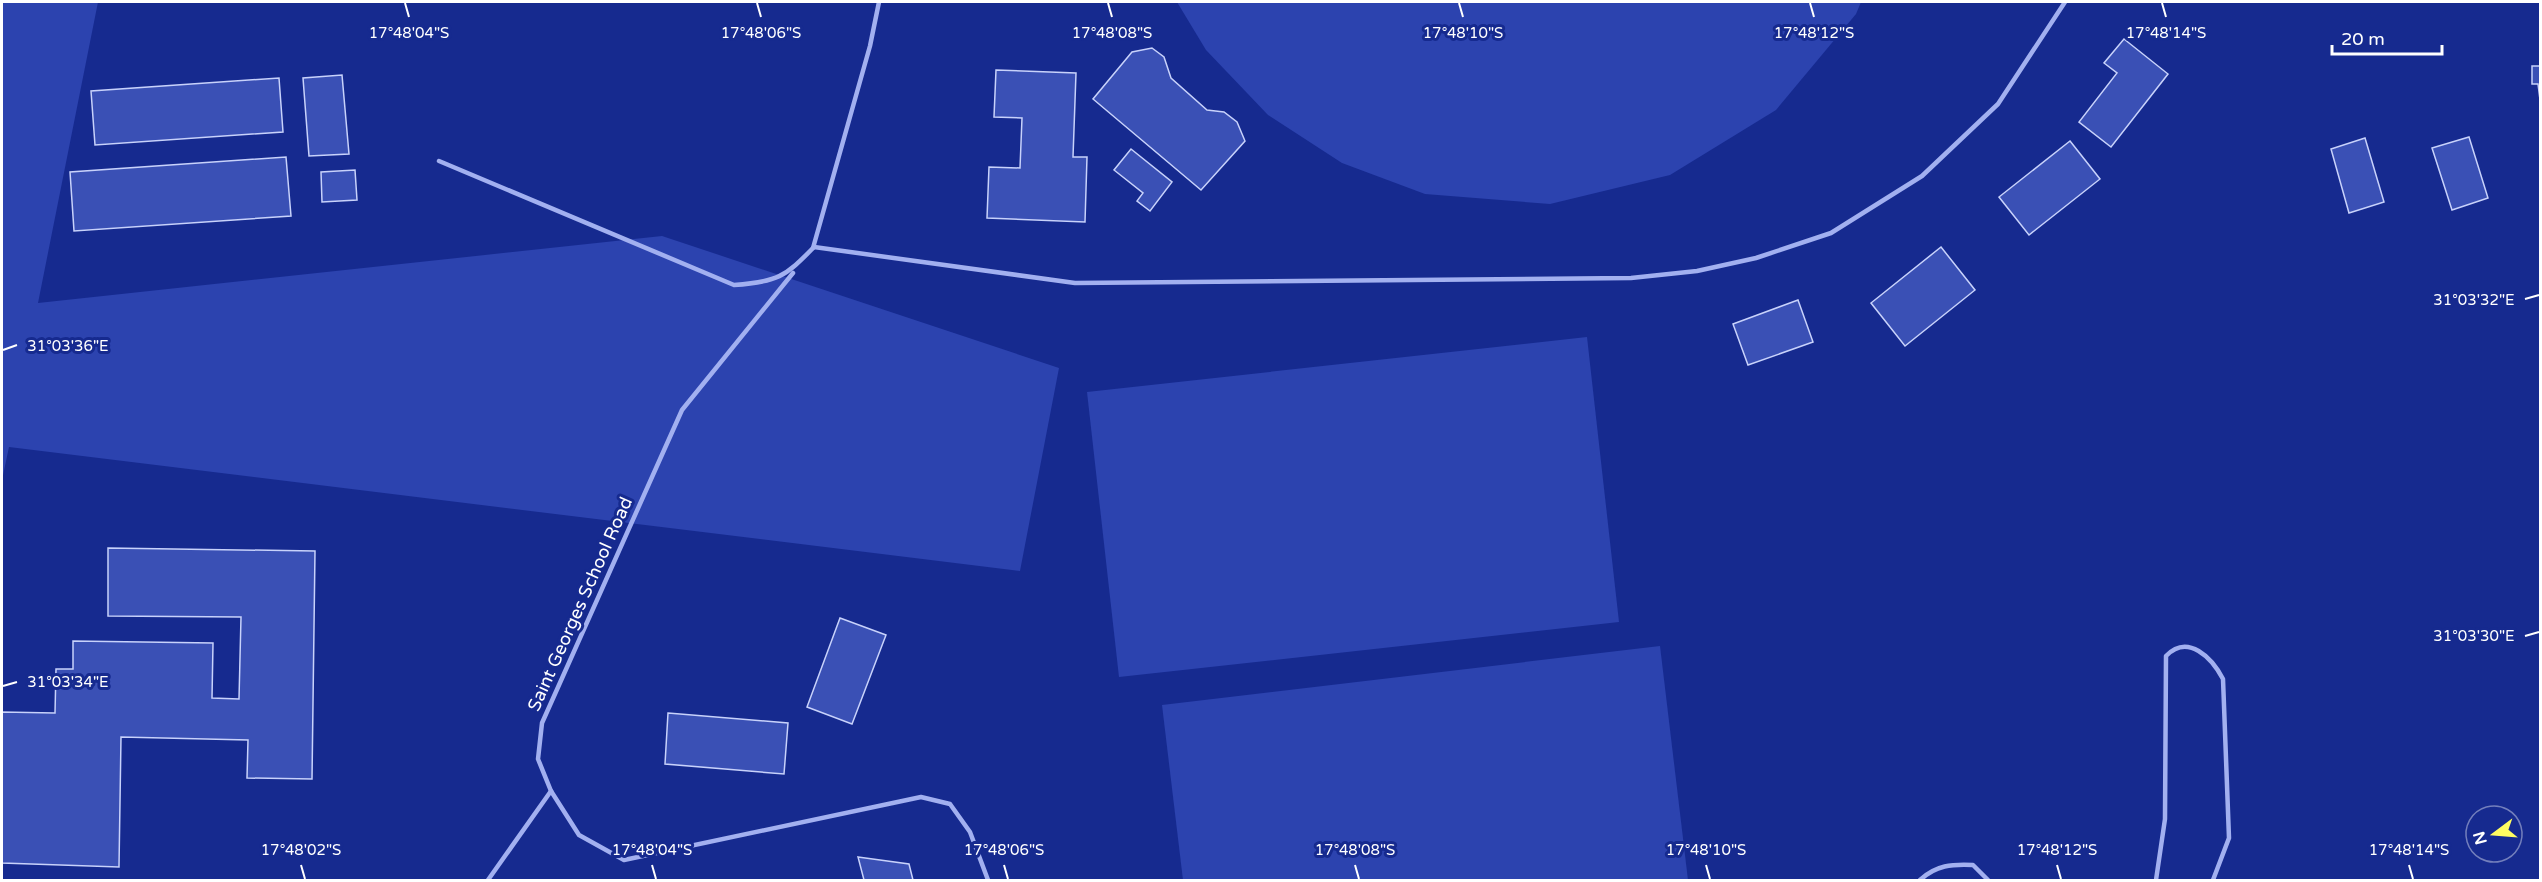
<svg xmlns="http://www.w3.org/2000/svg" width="2542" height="882" font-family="'Varela Round',sans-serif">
<rect width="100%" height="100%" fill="#162a8f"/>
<g fill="#2c43af">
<path d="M2,2H98L38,303L662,236L1059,368L1020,571L9,447L2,480Z"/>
<path d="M1177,2H1861L1856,14L1776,110L1670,175L1550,204L1425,194L1342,163L1268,115L1206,50Z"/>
<path d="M1587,337L1619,622L1119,677L1087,392Z"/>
<path d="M1660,646L1688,880H1183L1162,705Z"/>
</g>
<g fill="#3a50b5" stroke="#c8d2fb" stroke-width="1.5">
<path d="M2124,39L2168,74L2111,147L2079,122L2117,73L2104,63Z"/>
<path d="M1152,48L1164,57L1171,78L1207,110L1224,112L1237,122L1245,141L1201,190L1093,99L1132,52Z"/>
<path d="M2532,66H2540V100L2538,84H2532Z"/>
<path d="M996,70L1076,73L1073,157H1087L1085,222L987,218L989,167L1020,168L1022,118L994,117Z"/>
<path d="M342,75L349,154L309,156L303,78Z"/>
<path d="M279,78L283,132L95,145L91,91Z"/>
<path d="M2469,137L2488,198L2452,210L2432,148Z"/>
<path d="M2365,138L2384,202L2349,213L2331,149Z"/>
<path d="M2070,141L2100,179L2029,235L1999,197Z"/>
<path d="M1131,149L1172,182L1150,211L1137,201L1143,193L1114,170Z"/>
<path d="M286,157L291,216L74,231L70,172Z"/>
<path d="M355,170L357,200L322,202L321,172Z"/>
<path d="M1941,247L1975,290L1905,346L1871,303Z"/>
<path d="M1798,300L1813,342L1748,365L1733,324Z"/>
<path d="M108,548L315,551L312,779L247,778L248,740L121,737L119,867L2,863V712L55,713L56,669H73V641L213,643L212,698L239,699L241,617L108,616Z"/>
<path d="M840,618L886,635L852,724L807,707Z"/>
<path d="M668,713L788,723L784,774L665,764Z"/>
<path d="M858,857L909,864L913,880H864Z"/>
</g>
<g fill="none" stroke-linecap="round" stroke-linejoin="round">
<g stroke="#a2b0f0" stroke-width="4.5">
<path d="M439,161L734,285C777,282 785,277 814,247L1075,283L1631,278L1697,271L1756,258L1831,233L1922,176L1998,104L2065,2"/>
<path d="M813,248L870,46L879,2"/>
<path d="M793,273L682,410L542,723L538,759L551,791L579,835L624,860L921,797L950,804L970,832L988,880"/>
<path d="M488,880L551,791"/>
<path d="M1920,880C1936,865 1952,864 1973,865L1988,880"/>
<path d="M2156,880L2165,819L2166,656C2188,633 2212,658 2223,679L2229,838L2213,880"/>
</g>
</g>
<path fill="none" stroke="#fff" stroke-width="2" d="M405,3L409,17M757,3L761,17M1108,3L1112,17M1459,3L1463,17M1810,3L1814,17M2162,3L2166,17M2525,299L2539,295M3,350L17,345M2525,636L2539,632M3,686L17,682M301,865L305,879M652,865L656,879M1004,865L1008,879M1355,865L1359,879M1706,865L1710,879M2057,865L2061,879M2409,865L2413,879"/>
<g text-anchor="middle" stroke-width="6" stroke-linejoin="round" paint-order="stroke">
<g font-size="18" fill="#fff" stroke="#162a8f">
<text transform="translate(580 604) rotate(-66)" y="6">Saint Georges School Road</text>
</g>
</g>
<g font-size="15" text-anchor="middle" fill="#fff" stroke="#162a8f" stroke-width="6" stroke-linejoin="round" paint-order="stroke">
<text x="409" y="38">17°48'04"S</text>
<text x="761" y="38">17°48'06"S</text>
<text x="1112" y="38">17°48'08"S</text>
<text x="1463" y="38">17°48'10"S</text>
<text x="1814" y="38">17°48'12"S</text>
<text x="2166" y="38">17°48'14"S</text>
<text x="2474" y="305">31°03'32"E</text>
<text x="68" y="351">31°03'36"E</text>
<text x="2474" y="641">31°03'30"E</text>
<text x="68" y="687">31°03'34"E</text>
<text x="301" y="855">17°48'02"S</text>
<text x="652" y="855">17°48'04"S</text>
<text x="1004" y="855">17°48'06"S</text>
<text x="1355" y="855">17°48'08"S</text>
<text x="1706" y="855">17°48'10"S</text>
<text x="2057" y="855">17°48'12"S</text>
<text x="2409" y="855">17°48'14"S</text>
</g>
<rect width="2542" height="882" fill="none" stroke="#ffffff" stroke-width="6"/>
<g transform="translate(2494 834) rotate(254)"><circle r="28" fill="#162a8f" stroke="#737fbc" stroke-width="1.5"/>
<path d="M0-4.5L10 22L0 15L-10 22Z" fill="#fffc61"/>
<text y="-9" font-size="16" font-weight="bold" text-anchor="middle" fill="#ffffff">N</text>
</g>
<path d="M2332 45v9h110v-9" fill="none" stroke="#ffffff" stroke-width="3"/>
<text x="2341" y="45" font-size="18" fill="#ffffff" stroke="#162a8f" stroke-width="4.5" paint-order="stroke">20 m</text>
</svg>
